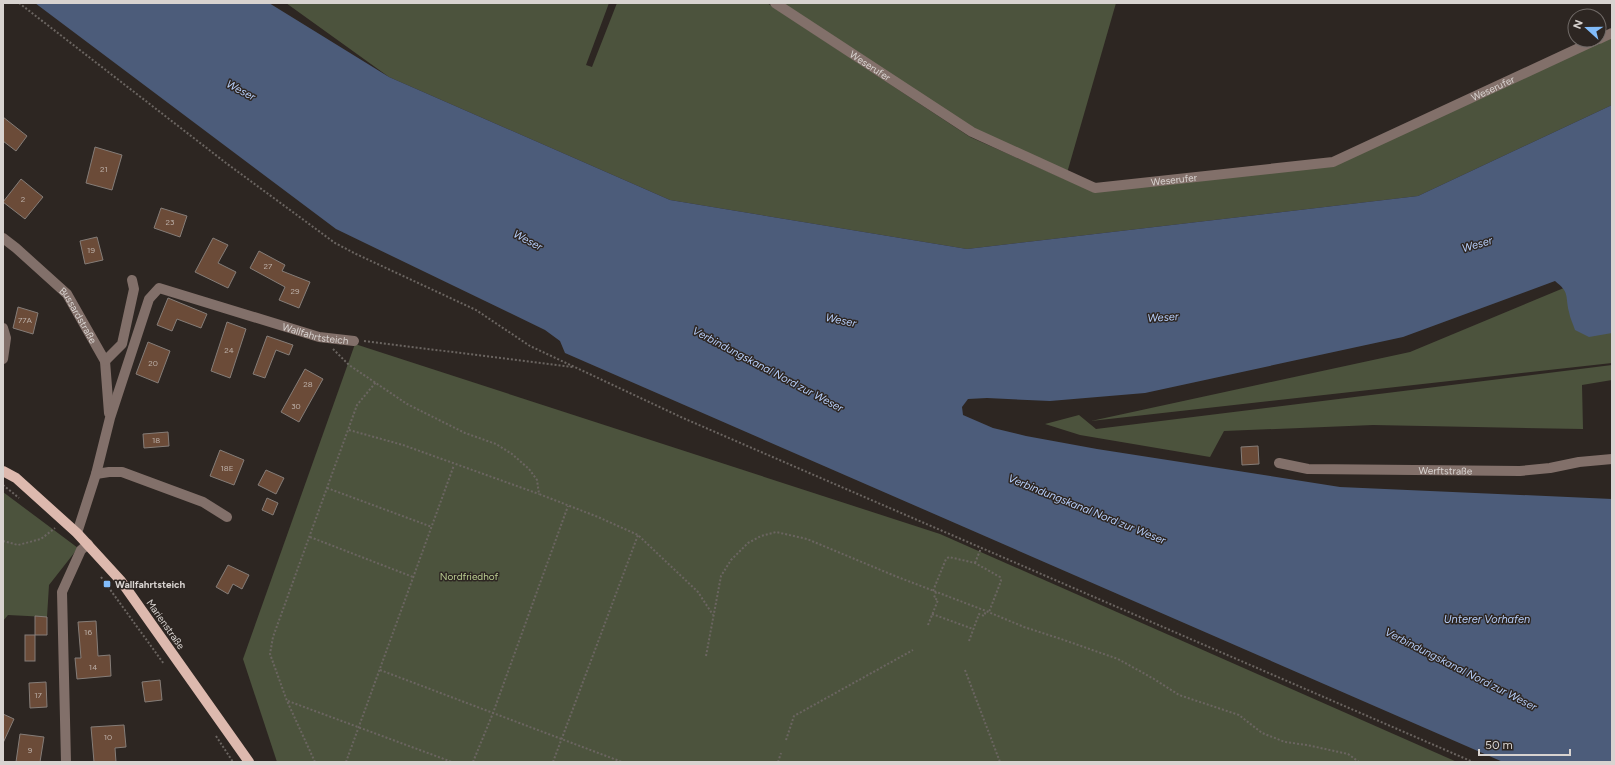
<svg xmlns="http://www.w3.org/2000/svg" width="1615" height="765" font-family="Figtree,sans-serif">
<rect width="100%" height="100%" fill="#2d2622"/>
<g fill="#4c533d">
<path d="M286,3H609L586,65L592,67L617,3H767L970,137L1094,192L1336,165L1612,37V105L1418,196L967,249L670,200L389,77Z"/>
<path d="M783,3H1116L1067,173L973,128Z"/>
<path d="M1612,268V363L1091,421L1410,352Z"/>
<path d="M355,344L940,534L1457,762H277L243,659Z"/>
<path d="M1612,365V380L1582,385L1583,429L1373,425L1224,431L1210,457L1080,435L1045,424L1079,415L1096,429Z"/>
<path d="M3,492L78,548L49,585L47,617L8,615L3,621Z"/>
</g>
<path fill="#4c5c7a" d="M35,3H269L389,77L670,200L967,249L1418,196L1612,105V333L1589,337L1575,330C1573,324 1570,318 1569,312C1565,295 1570,293 1555,281L1403,337L1145,393L1050,401L987,398L968,399L962,407L963,415L993,428L1026,436L1097,449L1340,487L1612,499V762H1503L565,353L560,341L545,330L336,229Z"/>
<g fill="#6b4b38" stroke="#857d78">
<path d="M3,117L27,136L16,151L3,141Z"/>
<path d="M95,147L122,155L112,190L86,183Z"/>
<path d="M21,179L43,197L25,219L3,202Z"/>
<path d="M161,208L187,216L180,237L154,228Z"/>
<path d="M97,237L103,260L85,264L80,241Z"/>
<path d="M213,238L228,245L218,263L236,272L228,288L195,272Z"/>
<path d="M259,251L285,265L282,271L310,282L299,308L279,300L285,287L250,268Z"/>
<path d="M168,298L207,314L201,328L177,319L172,331L157,325Z"/>
<path d="M18,307L38,313L33,334L13,328Z"/>
<path d="M227,322L246,329L230,378L211,371Z"/>
<path d="M267,336L293,345L289,355L276,350L265,378L253,374Z"/>
<path d="M148,342L170,351L158,383L136,374Z"/>
<path d="M305,369L323,379L299,422L281,412Z"/>
<path d="M168,432L169,446L144,448L143,434Z"/>
<path d="M1258,446L1259,464L1242,465L1241,447Z"/>
<path d="M220,450L244,460L234,485L210,476Z"/>
<path d="M266,470L284,478L276,494L258,485Z"/>
<path d="M267,498L278,503L273,515L262,510Z"/>
<path d="M228,565L249,575L242,589L233,584L228,594L216,587Z"/>
<path d="M35,616L47,617V635H35Z"/>
<path d="M96,621L98,656L110,655L111,676L77,679L75,658H81L78,622Z"/>
<rect x="25" y="635" width="10" height="26"/>
<path d="M160,680L162,700L145,702L142,682Z"/>
<path d="M46,682L47,707L30,708L29,683Z"/>
<path d="M3,714L14,719L3,743Z"/>
<path d="M124,725L126,747L115,748L116,762H94L91,727Z"/>
<path d="M20,734L44,737L40,762H16Z"/>
</g>
<g fill="none" stroke-linecap="round" stroke-linejoin="round">
<g stroke="#6b6561" stroke-width="2" stroke-dasharray="2 2" stroke-linecap="butt">
<path d="M19,3L226,163L335,243L356,254L476,310L530,346L683,418L1473,762"/>
<path d="M364,341L573,367"/>
<path d="M333,349L349,365L407,404L465,433L496,444L512,454L529,469L537,480L539,494L598,517L638,535L698,592L713,615"/>
<path d="M349,430L403,445L539,494"/>
<path d="M3,485L19,498"/>
<path d="M327,488L432,527"/>
<path d="M310,537L413,577"/>
<path d="M3,541L18,545L41,539L55,528"/>
<path d="M975,563L981,548"/>
<path d="M101,577L164,664"/>
<path d="M933,591L946,559L949,557L975,563L1000,577L1001,581L989,612"/>
<path d="M932,614L973,629"/>
<path d="M928,625L938,600L934,598L936,592"/>
<path d="M969,641L979,614L984,616L986,611"/>
<path d="M706,656L721,576L731,560L748,543L761,536L776,532L807,539L895,576L986,611L1024,627L1061,639L1118,659L1154,679L1179,695L1239,715L1262,733L1285,742L1307,745L1348,754L1359,762"/>
<path d="M380,670L622,762"/>
<path d="M965,670L1000,762"/>
<path d="M288,701L452,762"/>
<path d="M216,736L233,762"/>
<path d="M786,740L794,716L913,650"/>
<path d="M315,762L287,701L270,654L273,637L357,405L376,382"/>
<path d="M346,762L454,465"/>
<path d="M473,762L493,713L568,506"/>
<path d="M553,762L638,535"/>
<path d="M778,762L781,753"/>
<path d="M1256,762V761"/>
</g>
<g stroke="#82706a" stroke-width="10">
<path id="s1" d="M775,3L972,132L1095,188L1333,162L1596,40"/>
<path d="M1599,39L1612,33"/>
<path id="s2" d="M3,238L16,248L67,294L105,361L109,413"/>
<path d="M3,328L6,338L3,359"/>
<path d="M105,361L122,344L134,289L132,280"/>
<path id="s3" d="M1279,463L1308,469L1520,471L1550,468L1579,462L1612,459"/>
<path d="M96,474L109,472H122L203,502L227,517"/>
<path id="s4" d="M77,533L96,474L110,418L149,299L159,288L319,337L354,341"/>
<path d="M66,762L62,592L81,550L88,544"/>
</g>
<path stroke="#ddb9ae" stroke-width="10" d="M3,471L16,478L77,533L121,581L249,762"/>
</g>
<rect fill="#82bcfa" stroke="#2d2622" stroke-width="1.5" x="103" y="580" width="8" height="8" rx="2"/>
<g text-anchor="middle" stroke-width="3" stroke-linejoin="round" paint-order="stroke">
<g font-size="8" fill="#bdb1aa">
<text x="104" y="172">21</text>
<text x="23" y="202">2</text>
<text x="170" y="225">23</text>
<text x="91" y="253">19</text>
<text x="268" y="269">27</text>
<text x="295" y="294">29</text>
<text x="25" y="323">77A</text>
<text x="229" y="353">24</text>
<text x="153" y="366">20</text>
<text x="308" y="387">28</text>
<text x="296" y="409">30</text>
<text x="156" y="443">18</text>
<text x="227" y="471">18E</text>
<text x="88" y="635">16</text>
<text x="93" y="670">14</text>
<text x="38" y="698">17</text>
<text x="108" y="740">10</text>
<text x="30" y="753">9</text>
</g>
<g font-size="10" fill="#d8d3d0" stroke="#2d2622">
<text dy="4" stroke="none"><textPath href="#s1" startOffset="114">Weserufer</textPath></text>
<text dy="4" stroke="none"><textPath href="#s1" startOffset="786">Weserufer</textPath></text>
<text dy="4" stroke="none"><textPath href="#s1" startOffset="450">Weserufer</textPath></text>
<text dy="4" stroke="none"><textPath href="#s2" startOffset="109">Bussardstraße</textPath></text>
<text dy="4" stroke="none"><textPath href="#s4" startOffset="423">Wallfahrtsteich</textPath></text>
<text dy="4" stroke="none"><textPath href="#s3" startOffset="167">Werftstraße</textPath></text>
<text transform="translate(166 624) rotate(55)" y="4">Marienstraße</text>
</g>
<g font-size="10" fill="#bacd91" stroke="#2d2622">
<text x="469" y="580">Nordfriedhof</text>
</g>
<g font-size="10" font-weight="bold" fill="#d8d3d0" stroke="#2d2622" text-anchor="start">
<text x="115" y="588">Wallfahrtsteich</text>
</g>
<g font-size="11" font-style="italic" fill="#b6cefa" stroke="#2d2622">
<text transform="translate(241 90) rotate(28)" y="4">Weser</text>
<text transform="translate(528 240) rotate(28)" y="4">Weser</text>
<text transform="translate(1477 244) rotate(-16)" y="4">Weser</text>
<text transform="translate(1163 317) rotate(-4)" y="4">Weser</text>
<text transform="translate(841 320) rotate(12)" y="4">Weser</text>
<text transform="translate(768 369) rotate(28)" y="4">Verbindungskanal Nord zur Weser</text>
<text transform="translate(1087 509) rotate(22)" y="4">Verbindungskanal Nord zur Weser</text>
<text x="1487" y="623">Unterer Vorhafen</text>
<text transform="translate(1461 669) rotate(27)" y="4">Verbindungskanal Nord zur Weser</text>
</g>
</g>
<rect width="1615" height="765" fill="none" stroke="#d8d3d0" stroke-width="8"/>
<g transform="translate(1587 28) rotate(291)"><circle r="19" fill="#2d2622" stroke="#716b68"/>
<path d="M0-3L7 15L0 10L-7 15Z" fill="#82bcfa"/>
<text y="-6" font-size="11" font-weight="bold" text-anchor="middle" fill="#d8d3d0">N</text>
</g>
<path d="M1479 749v6h91v-6" fill="none" stroke="#d8d3d0" stroke-width="2"/>
<text x="1485" y="749" font-size="12" fill="#d8d3d0" stroke="#2d2622" stroke-width="3" paint-order="stroke">50 m</text>
</svg>
